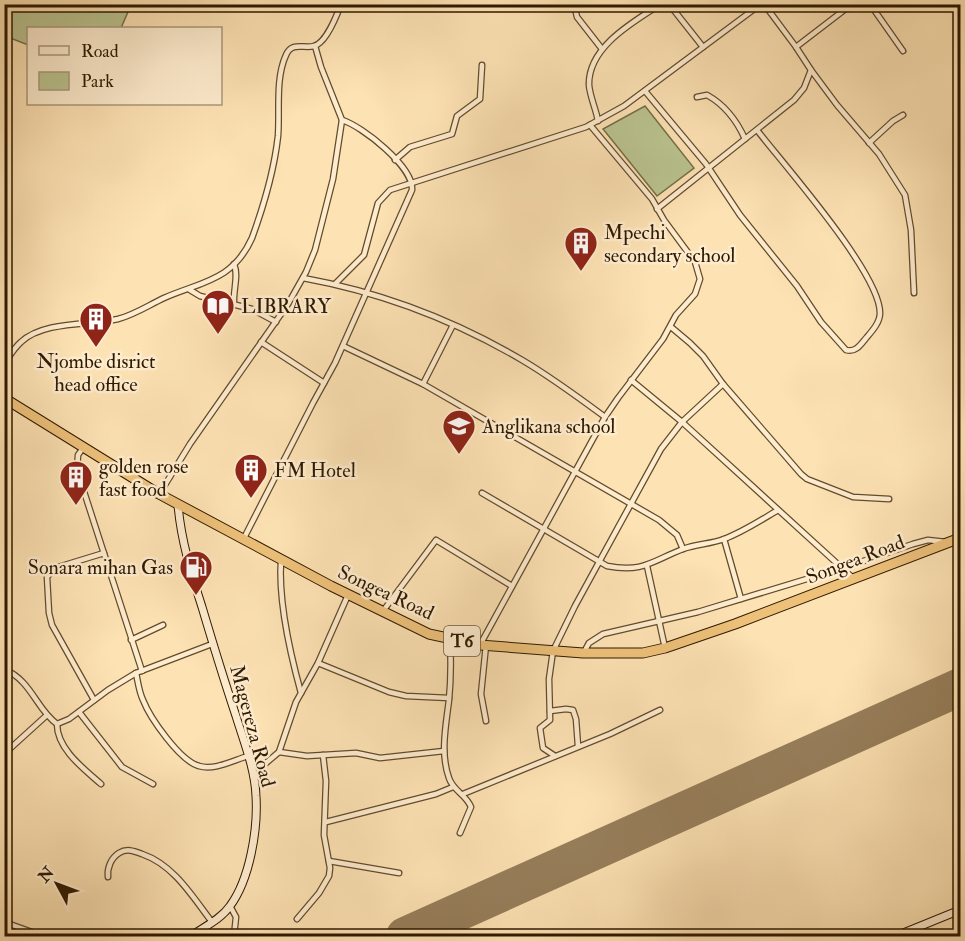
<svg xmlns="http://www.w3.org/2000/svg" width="965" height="941" font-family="'IM FELL Double Pica',serif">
<rect width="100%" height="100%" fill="#fde2b3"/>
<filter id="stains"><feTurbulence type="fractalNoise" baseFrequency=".00333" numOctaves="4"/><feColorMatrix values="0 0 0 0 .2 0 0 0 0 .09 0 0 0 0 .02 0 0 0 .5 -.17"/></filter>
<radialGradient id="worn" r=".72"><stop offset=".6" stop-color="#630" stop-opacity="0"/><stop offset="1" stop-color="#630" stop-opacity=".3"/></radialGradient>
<g fill="#bac490" stroke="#746e48" stroke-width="1.5">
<path d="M4,5L5,4L131,5L121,28H28V45L5,36Z"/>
<path d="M645,106L694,168L657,196L603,129Z"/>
</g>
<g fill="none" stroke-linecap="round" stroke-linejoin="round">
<path stroke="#967e5a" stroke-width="38" d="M405,936L960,687"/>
<defs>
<g id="street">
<path d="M574,4L577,17L602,49"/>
<path d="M669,4L703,47"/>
<path d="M870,4L903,51"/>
<path d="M796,47L852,4"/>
<path d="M811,70L837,105L879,154L905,195L911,230L914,293"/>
<path d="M645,91L706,164L740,215L797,286L821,322L846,350C856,353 861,344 867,337C873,330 880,322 880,313C880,273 784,165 757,130"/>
<path d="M697,97L707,95C725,105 737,121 745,139"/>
<path d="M598,121C596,109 590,97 589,85C588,47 633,22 661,4"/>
<path d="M869,143L893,121L903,115"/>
<path d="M395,160L410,147L452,134L457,116L480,99L482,65"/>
<path d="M657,209L794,100L804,88L811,70L796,47L764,4"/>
<path d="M303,278C380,292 454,320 522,360C551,377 578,397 605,417"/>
<path d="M335,284L364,255L378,203L390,190L586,127L624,106L761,4"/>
<path d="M190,290L200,296L252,309L276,322"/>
<path d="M234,304C233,289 239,276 234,264"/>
<path d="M671,327L690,343L703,356L723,384L801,474L807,479L853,497L889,499"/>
<path d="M261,342L324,383"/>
<path d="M343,346L423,384L659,520L677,535L683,549"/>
<path d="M4,364C9,357 14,348 21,342C43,321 90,325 118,319C134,315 149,305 164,298C200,282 233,281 252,238C264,205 274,172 278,136C280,111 275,79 286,55C292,41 304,49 314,46C326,43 337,15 341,4"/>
<path d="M631,380L682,422L853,578"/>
<path d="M423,384L453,325"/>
<path d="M83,448L78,455L77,470L142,671"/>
<path d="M160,493L190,444L288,304L306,272L315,250L333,179L342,120L321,67L315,46"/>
<path d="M482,493L607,566C643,573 652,561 683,549C696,544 711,544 724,539C743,532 761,520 778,510"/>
<path d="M724,539L741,599"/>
<path d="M243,540L313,403L335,363L412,190C414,167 362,126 342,120"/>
<path d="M281,560C278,602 290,653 301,693"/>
<path d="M647,566L665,648"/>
<path d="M383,611L436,540L512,586"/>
<path d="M450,639C451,659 451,680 449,700C446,725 440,753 449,778C453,791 466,794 471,807L460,833"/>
<path d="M131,640L163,625"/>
<path d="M480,645L605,417L618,398L663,339L676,315L695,294L700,279L695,262L664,220L652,199L590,125"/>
<path d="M584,652L589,643L603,634L698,612L843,568L913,544L928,540L946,542"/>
<path d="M318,663L389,692L406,696L449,698"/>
<path d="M4,669C32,681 36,709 57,724L69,719L108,690L136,673L212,644"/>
<path d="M136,673C138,682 139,692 143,700C150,718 180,761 199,766C214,771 234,760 248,756"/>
<path d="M94,700L52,625L49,613L47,577L55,568L104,553"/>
<path d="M550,711L566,709L573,710L576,719L578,746"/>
<path d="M79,712L122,767L153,784"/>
<path d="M486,721L481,694L486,645"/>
<path d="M57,724C57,749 84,769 101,784"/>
<path d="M279,752L307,756L356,753L380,758L444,751"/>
<path d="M4,754L47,715"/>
<path d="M555,756L543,748L540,728L550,720L549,679L553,651L575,606L661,449L682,422L723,384"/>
<path d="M252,767L266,763L279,752L296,702L318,663L348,595"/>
<path d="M463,794L610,734L660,710"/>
<path d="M326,822L436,794L453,787"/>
<path d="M329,861L399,873"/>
<path d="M108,877C107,868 111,858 119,853C127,848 134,851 142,854C174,865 192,896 212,922"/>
<path d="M230,906L236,917L234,936"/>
<path d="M297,919L319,893L329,876L330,868L324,835L326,781L323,755"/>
<path d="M4,922L43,936"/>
</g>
<g id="secondary">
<path d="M178,505C181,540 191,573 202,607C213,644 224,680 236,716C244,742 255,769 256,796C258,829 250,879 230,906C221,919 204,927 191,936"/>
<path d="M896,936L960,910"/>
</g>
<path id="highway" d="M4,398L159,494L331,586L429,634L480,645L583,653H643L665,648L735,624L960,538"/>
</defs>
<use href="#street" stroke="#624b2d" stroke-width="7"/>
<use href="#secondary" stroke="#2e1900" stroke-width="9"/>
<use href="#highway" stroke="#2e1900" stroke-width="11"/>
<use href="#street" stroke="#feecce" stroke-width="4.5"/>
<use href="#secondary" stroke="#feecce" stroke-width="7"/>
<use href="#highway" stroke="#eec17a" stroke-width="9"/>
</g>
<defs>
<symbol id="building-pin" viewBox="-11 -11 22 30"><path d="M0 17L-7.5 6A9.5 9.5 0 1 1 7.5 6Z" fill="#8f2418" stroke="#feecce"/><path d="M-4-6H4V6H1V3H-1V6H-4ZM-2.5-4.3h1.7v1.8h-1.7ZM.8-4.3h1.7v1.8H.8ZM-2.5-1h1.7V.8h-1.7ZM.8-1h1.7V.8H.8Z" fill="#fff"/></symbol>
<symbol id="library-pin" viewBox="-11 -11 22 30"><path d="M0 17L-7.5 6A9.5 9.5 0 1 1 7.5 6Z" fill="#8f2418" stroke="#feecce"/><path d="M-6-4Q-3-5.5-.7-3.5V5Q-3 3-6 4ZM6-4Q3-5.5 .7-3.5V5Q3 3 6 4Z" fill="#fff"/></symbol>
<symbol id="school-pin" viewBox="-11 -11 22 30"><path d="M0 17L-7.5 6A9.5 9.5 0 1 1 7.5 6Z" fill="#8f2418" stroke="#feecce"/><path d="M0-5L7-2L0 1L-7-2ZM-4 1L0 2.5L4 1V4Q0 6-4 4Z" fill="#fff"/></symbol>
<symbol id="fuel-pin" viewBox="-11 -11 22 30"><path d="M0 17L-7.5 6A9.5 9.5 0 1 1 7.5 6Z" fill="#8f2418" stroke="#feecce"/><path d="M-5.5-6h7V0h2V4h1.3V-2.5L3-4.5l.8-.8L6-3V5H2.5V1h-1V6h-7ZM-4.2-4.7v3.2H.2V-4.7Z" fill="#fff"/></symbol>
</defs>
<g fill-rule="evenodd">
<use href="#building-pin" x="562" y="224" width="38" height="52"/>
<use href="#library-pin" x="199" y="287" width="38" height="52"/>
<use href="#building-pin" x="77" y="300" width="38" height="52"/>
<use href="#school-pin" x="440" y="407" width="38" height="52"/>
<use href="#building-pin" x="232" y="451" width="38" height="52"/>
<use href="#building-pin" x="57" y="458" width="38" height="52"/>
<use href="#fuel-pin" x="177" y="548" width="38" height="52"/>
</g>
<g text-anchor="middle" stroke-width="5" stroke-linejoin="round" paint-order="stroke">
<rect fill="#feecce" stroke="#6c583e" stroke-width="1.5" x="444" y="626" width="36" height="30" rx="4.5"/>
<g font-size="18" font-weight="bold" fill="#2e1900">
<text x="462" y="647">T6</text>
</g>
<g font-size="20" fill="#2e1900" stroke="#feecce" text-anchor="start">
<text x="604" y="239">Mpechi<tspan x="604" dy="23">secondary school</tspan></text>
<text x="241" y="313">LIBRARY</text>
<text x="96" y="368" text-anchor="middle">Njombe disrict<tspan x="96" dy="23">head office</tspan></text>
<text x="482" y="433">Anglikana school</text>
<text x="99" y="473">golden rose<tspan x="99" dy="23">fast food</tspan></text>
<text x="274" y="477">FM Hotel</text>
<text x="173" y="574" text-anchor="end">Sonara mihan Gas</text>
</g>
<g font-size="20" fill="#2e1900" stroke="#feecce">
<text transform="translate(855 559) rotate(-21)" y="7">Songea Road</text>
<text transform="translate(386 592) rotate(25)" y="7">Songea Road</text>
<text transform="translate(253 726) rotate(75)" y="7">Magereza Road</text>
</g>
</g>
<rect width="965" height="941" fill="none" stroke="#fde2b3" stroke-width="24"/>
<rect x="6" y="6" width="953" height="929" fill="none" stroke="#2e1900" stroke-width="3"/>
<rect x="12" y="12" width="941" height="917" fill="none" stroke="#2e1900" stroke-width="1.5"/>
<rect x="27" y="27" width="195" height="78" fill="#feecce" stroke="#ab987c" stroke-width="1.5"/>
<rect x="39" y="46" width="30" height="9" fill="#feecce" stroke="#ab987c" stroke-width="1.5"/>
<text x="81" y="57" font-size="18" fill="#2e1900">Road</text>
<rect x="39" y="72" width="30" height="18" fill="#bac490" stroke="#ab987c" stroke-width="1.5"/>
<text x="81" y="87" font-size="18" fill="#2e1900">Park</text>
<g transform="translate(57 884) rotate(311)" stroke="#feecce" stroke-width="4.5" paint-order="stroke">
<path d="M0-4.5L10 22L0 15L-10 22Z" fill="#2e1900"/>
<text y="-9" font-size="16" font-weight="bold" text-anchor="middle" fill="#2e1900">N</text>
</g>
<rect width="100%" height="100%" filter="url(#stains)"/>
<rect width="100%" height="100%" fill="url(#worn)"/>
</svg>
